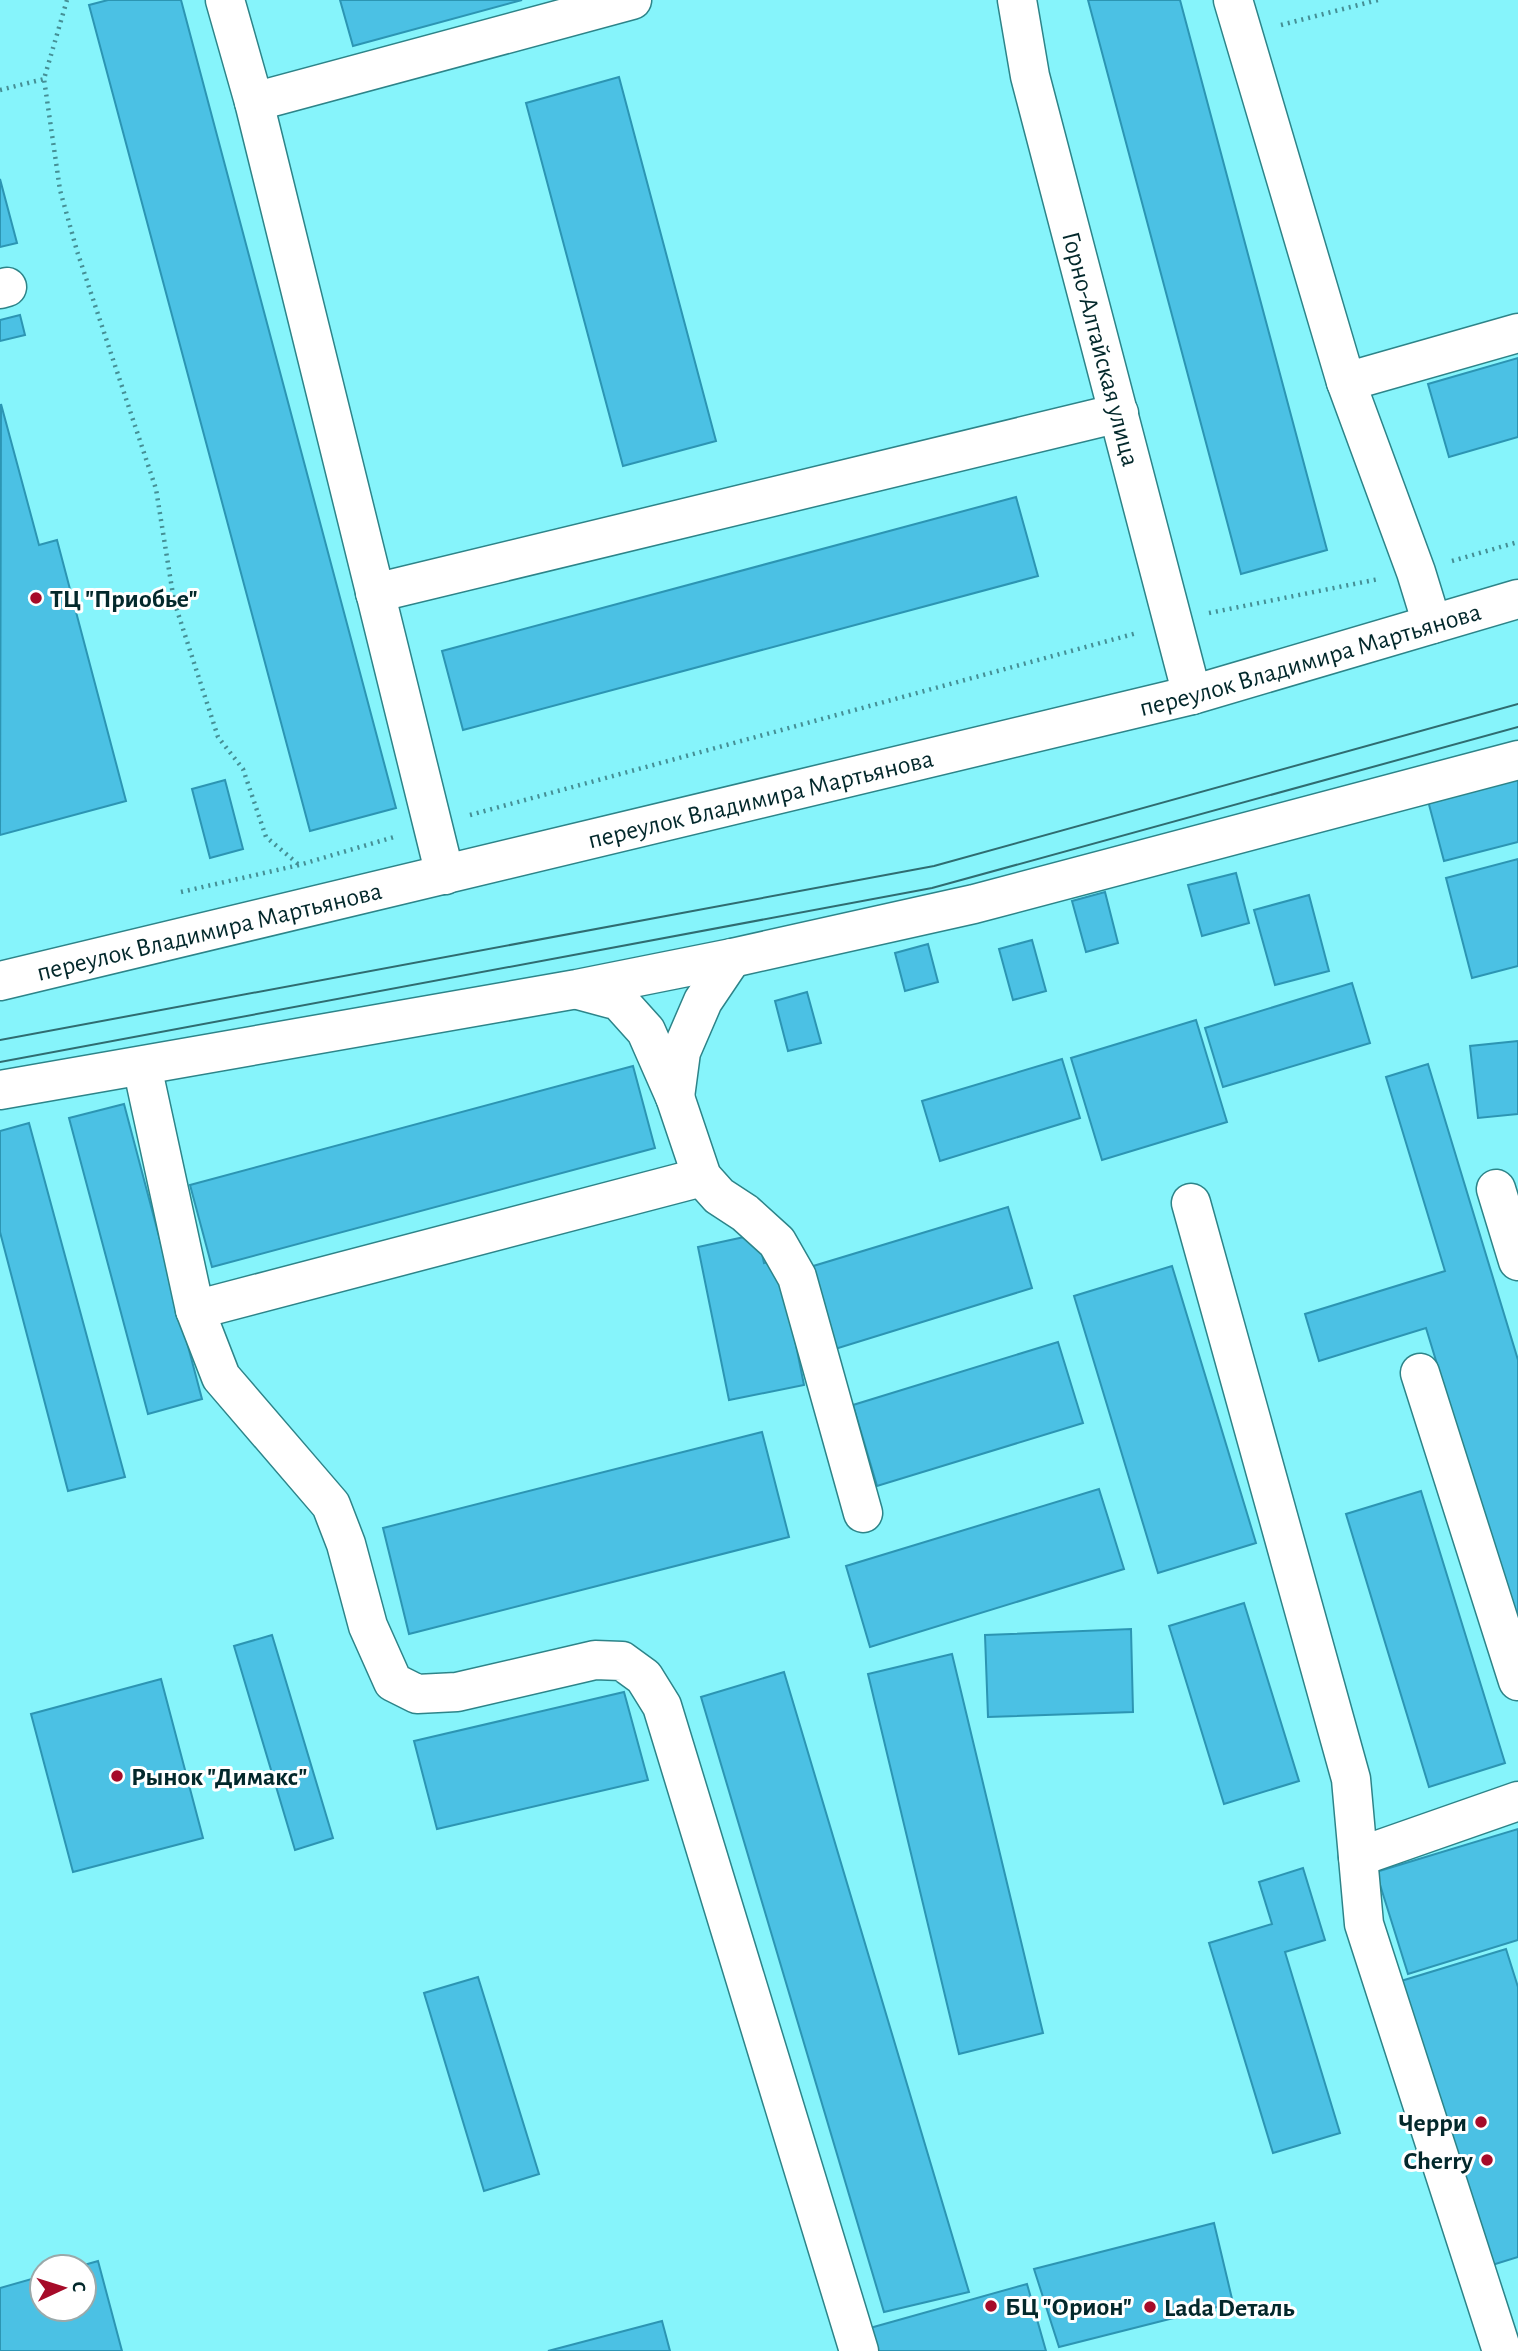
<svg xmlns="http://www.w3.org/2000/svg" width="1518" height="2351" font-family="'Alegreya Sans',sans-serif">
<rect width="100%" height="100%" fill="#86f4fb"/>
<g fill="#4bc1e4" stroke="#2c95b3" stroke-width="2">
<path d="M108,0H181L396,808L310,831L89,5Z"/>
<path d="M340,0H522L353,46Z"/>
<path d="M1088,0H1180L1327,550L1241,574Z"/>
<path d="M619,77L716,441L623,466L526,103Z"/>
<path d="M0,179L17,243L0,247Z"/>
<path d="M20,315L25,335L0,341V320Z"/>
<path d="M1518,358V437L1449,457L1428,384Z"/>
<path d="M1,404L39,545L57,540L126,801L0,835Z"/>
<path d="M1016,497L1038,576L463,730L442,651Z"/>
<path d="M1518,776V842L1444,861L1427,797Z"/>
<path d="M225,780L243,849L210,858L192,789Z"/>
<path d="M1518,859V966L1472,978L1446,878Z"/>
<path d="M1236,873L1249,923L1202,936L1188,885Z"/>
<path d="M1105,892L1118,943L1086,952L1072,901Z"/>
<path d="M1309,895L1329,971L1275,985L1254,910Z"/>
<path d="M1032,940L1046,991L1013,1000L999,949Z"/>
<path d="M928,944L938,982L905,991L895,953Z"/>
<path d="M1352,983L1370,1043L1223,1087L1205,1028Z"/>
<path d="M807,992L821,1043L788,1051L775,1001Z"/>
<path d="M1196,1020L1227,1122L1102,1160L1071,1058Z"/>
<path d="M1518,1041V1114L1478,1118L1470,1046Z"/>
<path d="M1062,1059L1080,1118L940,1161L922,1101Z"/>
<path d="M1428,1064L1518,1360V1629L1426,1328L1319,1361L1305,1314L1445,1271L1386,1077Z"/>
<path d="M633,1066L655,1148L212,1267L190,1185Z"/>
<path d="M124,1104L202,1399L148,1414L69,1118Z"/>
<path d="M29,1123L125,1477L68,1491L0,1232V1131Z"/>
<path d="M1008,1207L1032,1288L835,1349L810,1267Z"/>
<path d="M758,1234L764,1263L779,1260L804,1385L729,1400L698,1247Z"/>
<path d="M1172,1266L1256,1543L1158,1573L1074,1296Z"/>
<path d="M1058,1342L1083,1423L877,1486L853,1405Z"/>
<path d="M762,1432L789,1537L409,1634L383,1528Z"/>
<path d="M1099,1489L1124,1569L870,1647L846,1566Z"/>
<path d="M1421,1491L1505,1763L1429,1787L1346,1514Z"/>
<path d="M1244,1603L1299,1781L1224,1804L1169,1626Z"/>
<path d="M1131,1629L1133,1712L988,1717L985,1635Z"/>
<path d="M272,1635L333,1838L295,1850L234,1646Z"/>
<path d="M952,1654L1043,2033L959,2054L868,1674Z"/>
<path d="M784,1672L969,2292L884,2312L701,1697Z"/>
<path d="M161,1679L203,1838L73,1872L31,1714Z"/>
<path d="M624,1692L648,1780L437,1829L414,1741Z"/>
<path d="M1518,1829V1940L1408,1974L1376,1872Z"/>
<path d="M1303,1868L1325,1940L1285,1952L1340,2133L1273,2153L1209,1943L1272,1924L1259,1882Z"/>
<path d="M1506,1949L1518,1987V2257L1489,2266L1401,1981Z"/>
<path d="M478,1977L539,2174L484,2191L424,1993Z"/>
<path d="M1214,2223L1233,2303L1059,2347L1034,2269Z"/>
<path d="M98,2261L122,2351H0V2288L42,2276V2309H84V2267H77Z"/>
<path d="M1027,2284L1046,2351H876L870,2328Z"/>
<path d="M662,2321L670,2351H548Z"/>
</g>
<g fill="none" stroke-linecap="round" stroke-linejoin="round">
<defs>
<g id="minor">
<path d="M225,0L254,102"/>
<path id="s1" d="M1017,0L1030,76L1192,695"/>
<path d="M1233,0L1346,382L1518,333"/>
<path d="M0,289L7,287"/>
<path d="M1346,382L1416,572L1432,624"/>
<path d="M375,593L1119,413"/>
<path d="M445,875L254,102L632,0"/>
<path id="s2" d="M0,981L1192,695L1518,599"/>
<path d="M578,990L619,1001L646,1031L675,1097L702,1177L719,1196L745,1213L777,1242L797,1277L863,1513"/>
<path d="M142,1066L195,1310L702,1177"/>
<path d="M0,1090L577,989L732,958L974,904L1518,760"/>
<path d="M675,1097L681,1052L703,1001L732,958"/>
<path d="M1496,1189L1518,1261"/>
<path d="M1191,1203L1351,1779L1364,1924L1502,2351"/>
<path d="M195,1310L221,1377L331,1505L346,1544L368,1626L393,1682L417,1694L457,1692L595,1660L622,1661L644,1677L662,1706L859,2351"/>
<path d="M1420,1373L1518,1681"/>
<path d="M1358,1857L1518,1801"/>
</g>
</defs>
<use href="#minor" stroke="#2d8489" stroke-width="41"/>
<g stroke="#458f95" stroke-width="4.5" stroke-dasharray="2 5" stroke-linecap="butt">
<path d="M67,0L44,79L60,190L77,251L156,489L174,601L218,737L243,769L266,837L298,864"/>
<path d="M1281,25L1378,0"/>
<path d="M0,90L44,79"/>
<path d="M1452,561L1518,542"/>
<path d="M1209,613L1379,579"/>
<path d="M470,815L1137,633"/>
<path d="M181,892L299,865L394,837"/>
</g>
<use href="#minor" stroke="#fff" stroke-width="38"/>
<g stroke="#2f6c71" stroke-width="2">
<path d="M0,1040L934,866L1518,704"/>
<path d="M0,1062L932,888L1518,727"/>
</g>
</g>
<g fill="#a60b29" stroke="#fff" stroke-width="2.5">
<circle cx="36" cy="598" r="7"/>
<circle cx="117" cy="1776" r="7"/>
<circle cx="1481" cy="2122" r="7"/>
<circle cx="1487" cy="2160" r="7"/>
<circle cx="991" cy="2306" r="7"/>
<circle cx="1150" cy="2307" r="7"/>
</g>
<g text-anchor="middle" stroke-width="6" stroke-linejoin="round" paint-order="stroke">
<g font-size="26" fill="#03282b" stroke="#fff">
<text dy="9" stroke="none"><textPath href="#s1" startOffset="359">Горно-Алтайская улица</textPath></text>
<text dy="9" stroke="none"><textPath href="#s2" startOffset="1349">переулок Владимира Мартьянова</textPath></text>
<text dy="9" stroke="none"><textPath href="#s2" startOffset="782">переулок Владимира Мартьянова</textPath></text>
<text dy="9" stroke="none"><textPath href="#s2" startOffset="215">переулок Владимира Мартьянова</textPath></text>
</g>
<g font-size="26" font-weight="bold" fill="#03282b" stroke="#fff" text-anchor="start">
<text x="50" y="607">ТЦ "Приобье"</text>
<text x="131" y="1785">Рынок "Димакс"</text>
<text x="1467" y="2131" text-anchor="end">Черри</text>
<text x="1473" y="2169" text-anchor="end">Cherry</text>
<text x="1005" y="2315">БЦ "Орион"</text>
<text x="1164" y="2316">Lada Dеталь</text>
</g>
</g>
<g transform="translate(63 2288) rotate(86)"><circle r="33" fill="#ffffff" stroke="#9aa9aa" stroke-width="2"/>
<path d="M0-5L12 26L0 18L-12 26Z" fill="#a60b29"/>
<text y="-10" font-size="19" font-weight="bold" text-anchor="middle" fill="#03282b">С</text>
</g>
</svg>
